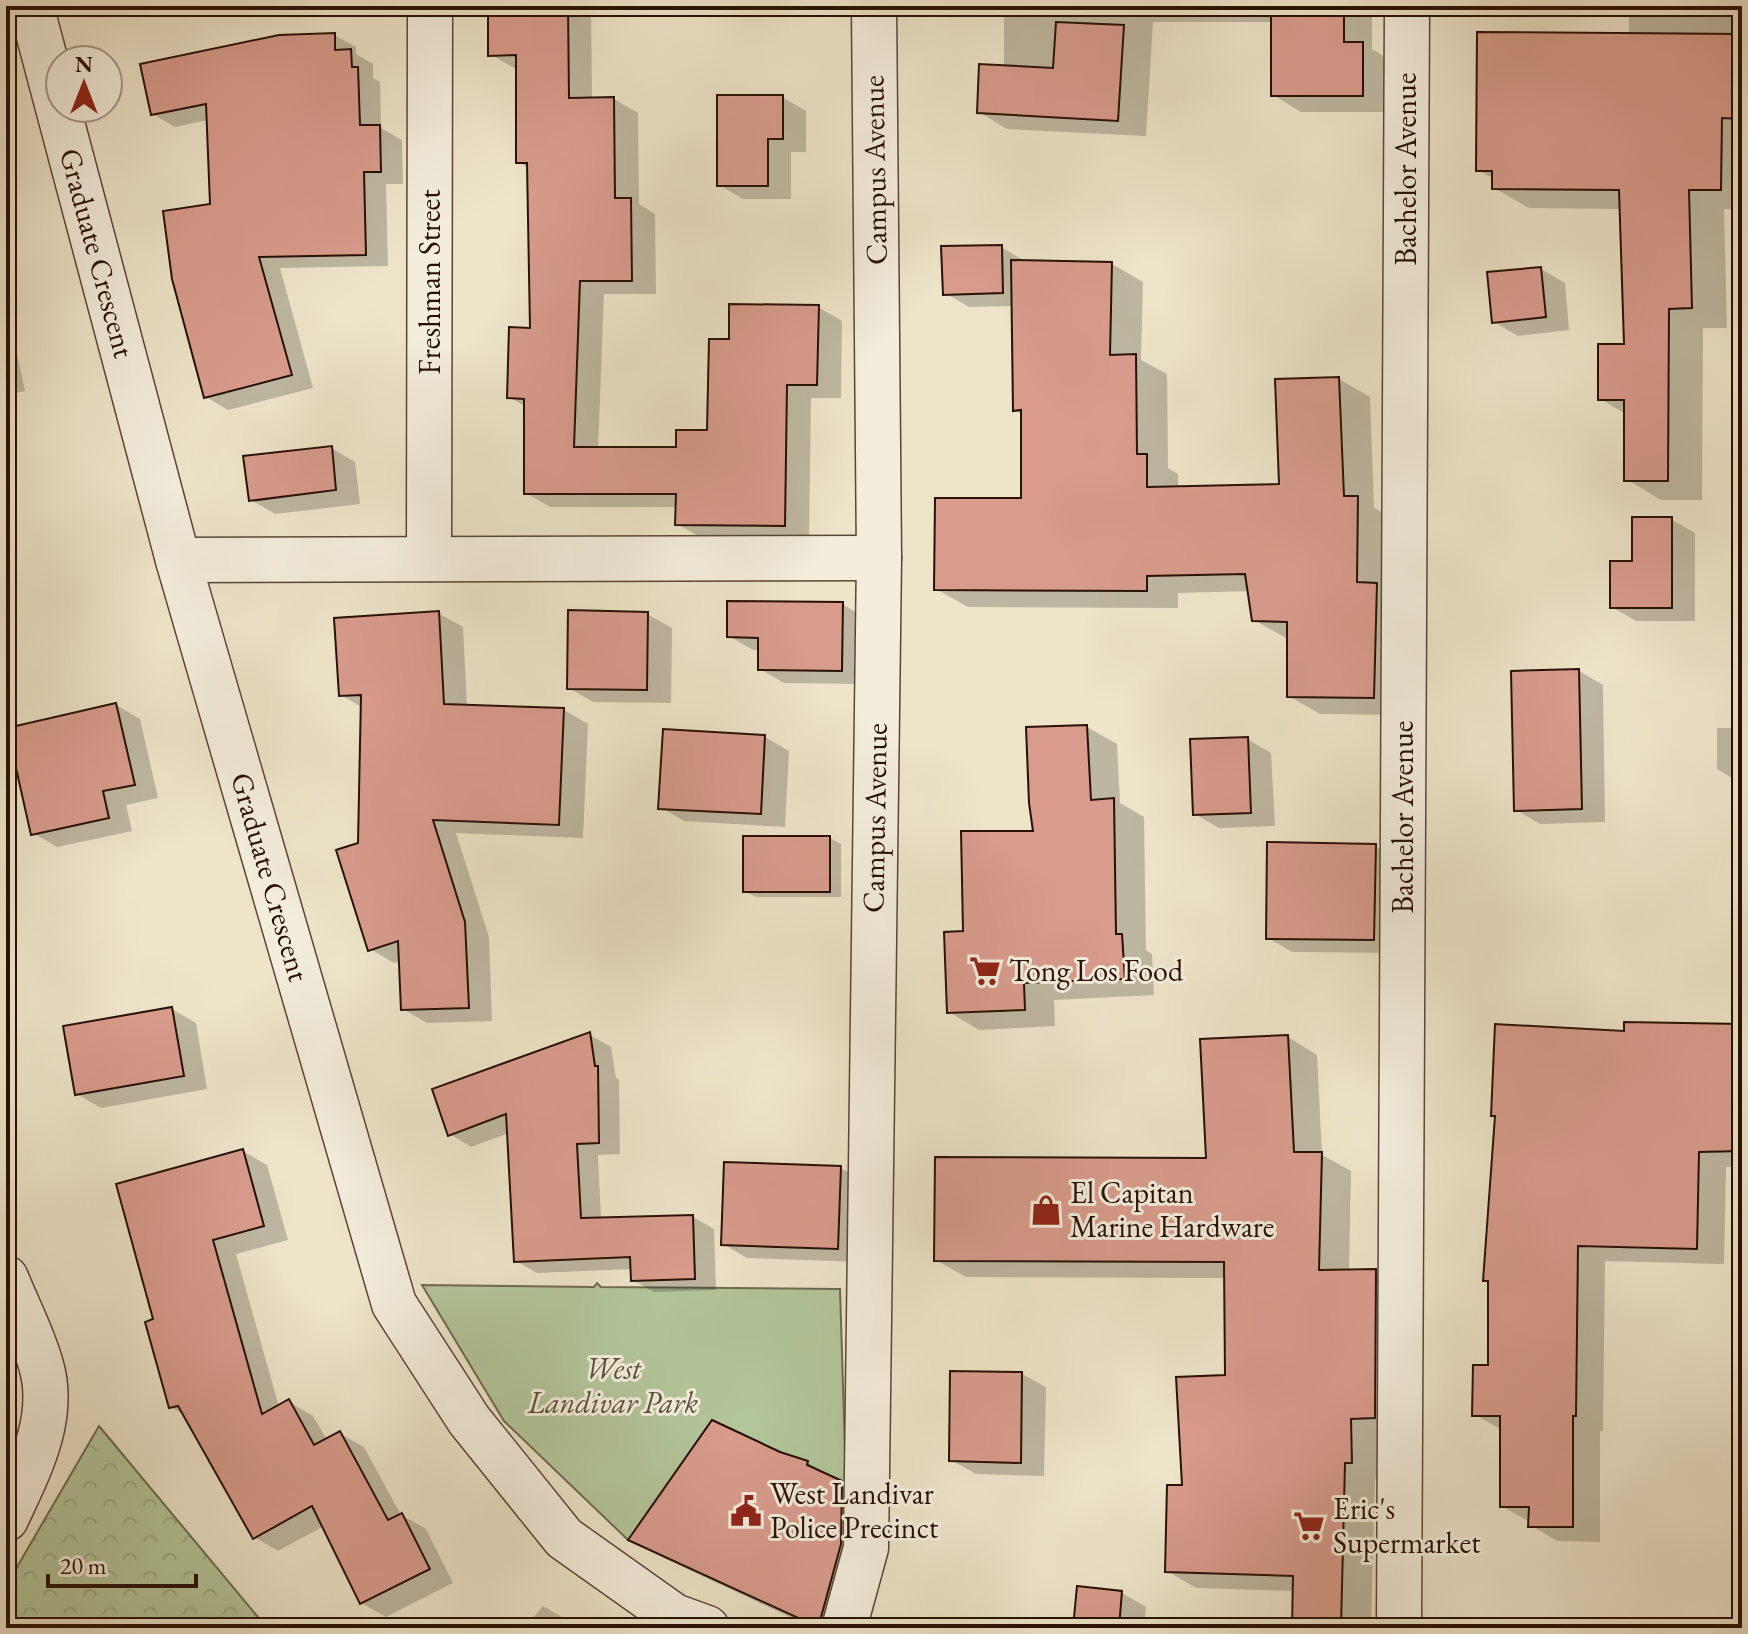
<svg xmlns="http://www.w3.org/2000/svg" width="1748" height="1634" font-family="'EB Garamond',serif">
<defs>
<pattern id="forest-crowns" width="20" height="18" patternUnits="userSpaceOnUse" patternTransform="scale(2)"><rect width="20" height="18" fill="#b3c59a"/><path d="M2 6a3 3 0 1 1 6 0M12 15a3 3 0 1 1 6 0" fill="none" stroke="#9aa883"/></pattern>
</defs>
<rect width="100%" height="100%" fill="#ede4c9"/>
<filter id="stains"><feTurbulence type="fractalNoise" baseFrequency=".0025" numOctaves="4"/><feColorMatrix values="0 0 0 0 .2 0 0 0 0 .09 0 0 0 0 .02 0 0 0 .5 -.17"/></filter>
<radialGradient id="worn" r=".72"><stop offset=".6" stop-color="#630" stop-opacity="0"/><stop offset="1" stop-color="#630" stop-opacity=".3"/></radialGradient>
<path fill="url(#forest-crowns)" stroke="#6e6a50" stroke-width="2" d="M99,1426L267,1628H6V1586Z"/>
<path fill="#b3c59a" stroke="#6e6a50" stroke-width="2" d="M597,1283L601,1287L840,1289L846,1483L712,1420L628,1540L504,1421L422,1285L594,1287Z"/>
<g fill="#0003">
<path d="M490,6H591L592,99H614L638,113L639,204L655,214L656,294H604L598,449H678L709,432L731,341L818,307L842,321L841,398H811L809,538H702L677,524V507H550L526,493V407L509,397L532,330L529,168L518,162V68H514L490,54Z"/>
<path d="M1004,6H1372V49L1390,60V112H1301L1273,95V22H1153L1146,136L1007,129L979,112L1004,67Z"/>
<path d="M1629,6H1742V209H1724L1727,328H1703L1702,500H1661L1626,479V414L1600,399L1626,346L1621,209L1529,208L1494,188V179L1478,170L1629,35Z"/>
<path d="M334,35L356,47V54L373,64V78L380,82L381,128L402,140L403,184H386L388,266L280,268L313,388L228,410L206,397L212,206L208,120L175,127L153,114Z"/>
<path d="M782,97L806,111V152H791V199H743L719,185Z"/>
<path d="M1001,247L1025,261L1112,264L1143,282L1141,360L1167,374L1168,468L1178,474V488L1281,486L1339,379L1370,397L1374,508L1389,516L1405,715L1320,714L1289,696V638H1286L1254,620L1250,591L1178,593V608L968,607L936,589L1023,500V415L1015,410L1014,306L969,307L945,293Z"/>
<path d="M1541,269L1565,283L1569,330L1518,336L1494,322Z"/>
<path d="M6,303L25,391L6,395Z"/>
<path d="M331,448L355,462L360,504L275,514L251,500Z"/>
<path d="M1671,519L1695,533V621H1636L1612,607Z"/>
<path d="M842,604L866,618V684L784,683L760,669V650H753L729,636Z"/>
<path d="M438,613L463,627L467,707L564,710L588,724L583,838L456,833L489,937L492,1021L427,1023L403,1009L401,961L394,963L370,949L360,845L363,708L341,695Z"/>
<path d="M647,614L672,628L671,703L593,702L569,688Z"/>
<path d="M1579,671L1603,685L1605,822L1540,824L1516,810Z"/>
<path d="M116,705L140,719L158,798L126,805L132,831L57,847L33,833Z"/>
<path d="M1087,727L1117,744L1120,803L1144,817L1146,950L1152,954L1154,995L1054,1000L1055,1026L979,1030L949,1012L965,933L1035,833Z"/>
<path d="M1717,728H1742V784L1717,769Z"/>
<path d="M765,737L789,751L785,827L684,821L660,807Z"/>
<path d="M1247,739L1271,753L1275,826L1219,828L1195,814Z"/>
<path d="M829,838L841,844V897H756L745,891Z"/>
<path d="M1375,846L1400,860L1398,953L1292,952L1268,938Z"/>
<path d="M172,1009L196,1023L207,1089L101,1108L77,1094Z"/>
<path d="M1742,1026V1166L1726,1167L1724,1264L1605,1261L1603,1431H1600V1542L1557,1541L1530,1525V1522L1502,1506V1430L1474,1414L1490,1367V1283L1485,1280L1497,1117L1493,1115L1626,1034Z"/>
<path d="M590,1035L611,1047L616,1078L619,1080L620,1154L598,1155L601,1219L693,1217L714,1229L716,1290L654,1292L633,1280L632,1269L537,1273L516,1261L509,1133L471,1147L450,1134Z"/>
<path d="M1288,1037L1317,1055L1322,1155L1351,1171L1349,1271H1375L1405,1288L1381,1479H1375L1371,1625L1376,1628H1294L1295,1591L1196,1588L1167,1571L1184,1487L1227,1377L1226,1278L966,1277L936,1260L1209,1160Z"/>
<path d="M243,1151L267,1165L288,1240L236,1254L279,1407L289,1402L313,1416L327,1440L339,1433L364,1447L401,1515L426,1529L453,1583L386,1617L361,1603L324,1526L278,1551L254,1537L187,1416L171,1407L155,1321Z"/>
<path d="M841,1168L865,1182L862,1262L747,1258L723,1244Z"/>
<path d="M1022,1374L1046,1387L1044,1476L976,1474L951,1460Z"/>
<path d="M779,1454L808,1463L875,1503L857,1628H813L664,1558L630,1539Z"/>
<path d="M1122,1593L1146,1607L1144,1628H1075Z"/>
<path d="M543,1606L567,1620L577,1628H524Z"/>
</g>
<g fill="#d89b8c" stroke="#281005" stroke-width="2">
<path d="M488,6H568L569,98L614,97L615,198H631L632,281H580L574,447H676V430H707L709,339H729V304L819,305L817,385H787L785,526L675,525L676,494H524V399L507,398L509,327L530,328L527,163H516V55L488,56Z"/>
<path d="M1271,6H1344V42H1363V96H1271Z"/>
<path d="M1056,22L1124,25L1118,121L977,113L979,64L1053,68Z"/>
<path d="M1477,32L1742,34V119L1722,118L1721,190H1689L1692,308L1669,309L1668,481H1624V400H1598V344H1624L1619,190L1492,189V171H1476Z"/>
<path d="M335,33V50L351,49L352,67H358L360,125H380L381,172H364L366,255L259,257L292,375L204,398L172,279L163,211L210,204L206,104L151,115L140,64L279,35Z"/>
<path d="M717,95H783V139H768V186H717Z"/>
<path d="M1002,245L1003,293L943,295L941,246Z"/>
<path d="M1011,260L1112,262L1110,355L1136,354L1137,454H1147V487L1279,484L1275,379L1339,377L1344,496H1358L1357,582L1377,583L1374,698L1287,697V622L1252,621L1245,574L1147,576V591L934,590L935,498H1021V410L1013,411Z"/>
<path d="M1541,267L1546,317L1492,323L1487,272Z"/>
<path d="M332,446L336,490L249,501L243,456Z"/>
<path d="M1632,517H1672V608H1610V561H1632Z"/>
<path d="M727,601L843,602L842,671L758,670V638L727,637Z"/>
<path d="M568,610L648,612L647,690L567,689Z"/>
<path d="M439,611L444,704L564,708L559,825L433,820L465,922L469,1008L401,1010L398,941L368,951L336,850L358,843L361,695L339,696L334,618Z"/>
<path d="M1579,669L1582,809L1514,811L1511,671Z"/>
<path d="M116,703L135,785L103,791L109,818L31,835L7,728Z"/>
<path d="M1087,725L1091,800L1114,798L1116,934H1122L1125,979L1024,983L1025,1010L947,1013L944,932L963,931L961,831H1033L1029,803L1026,727Z"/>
<path d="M663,729L765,735L761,814L658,809Z"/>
<path d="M1248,737L1251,813L1193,815L1190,739Z"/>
<rect x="743" y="836" width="87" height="56"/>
<path d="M1267,842L1376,844L1374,940L1266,939Z"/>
<path d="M172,1007L184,1076L75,1095L63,1026Z"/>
<path d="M1624,1022L1742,1024V1151L1699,1152L1697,1249L1578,1246L1576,1416H1573V1527H1528L1529,1507H1500V1416H1472L1473,1365H1488V1281H1483L1495,1116H1491L1495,1024L1624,1031Z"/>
<path d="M590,1032L595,1066H598L599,1143L577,1144L581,1218L693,1215L695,1279L631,1281L630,1257L514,1262L506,1114L448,1136L432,1089Z"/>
<path d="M1288,1035L1294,1152H1322L1319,1270L1376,1269L1375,1418L1351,1419L1352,1463H1345L1341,1628H1292L1293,1576L1165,1572L1167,1485H1182L1176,1377L1225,1375L1224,1262L934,1261L935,1157L1206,1158L1200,1039Z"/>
<path d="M243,1149L264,1226L213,1240L262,1414L289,1399L314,1445L340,1431L388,1520L402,1513L430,1569L360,1604L312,1506L253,1539L178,1406L169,1408L145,1322L153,1319L116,1184Z"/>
<path d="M724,1162L841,1166L838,1249L721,1245Z"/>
<path d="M950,1371L1022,1372L1021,1463L949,1461Z"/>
<path d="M712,1420L780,1452L808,1461L807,1465L842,1481L841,1544L820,1621V1628L628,1540Z"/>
<path d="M1077,1586L1122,1591L1119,1628H1073Z"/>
</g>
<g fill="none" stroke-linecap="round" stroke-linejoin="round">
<defs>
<g id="minor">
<path d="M31,6L178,560L394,1304L469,1420L564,1538L674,1616L707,1628"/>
<path d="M429,559L430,6"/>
<path d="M178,560L879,558"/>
<path d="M6,1278C17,1306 33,1336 41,1365C57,1419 28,1471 6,1519"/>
<path d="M844,1628L866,1548L879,558L874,6"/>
<path d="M1399,1628L1407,6"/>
</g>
</defs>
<use href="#minor" stroke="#594536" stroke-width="47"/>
<use href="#minor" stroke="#f3eddc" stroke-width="44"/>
</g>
<defs>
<symbol id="supermarket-bare" viewBox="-9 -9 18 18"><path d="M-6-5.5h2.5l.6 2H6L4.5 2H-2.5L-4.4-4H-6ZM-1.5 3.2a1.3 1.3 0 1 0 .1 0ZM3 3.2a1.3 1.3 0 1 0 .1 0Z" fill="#8f2418" stroke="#f3eddc" stroke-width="2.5" paint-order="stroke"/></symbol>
<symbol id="shop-bare" viewBox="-9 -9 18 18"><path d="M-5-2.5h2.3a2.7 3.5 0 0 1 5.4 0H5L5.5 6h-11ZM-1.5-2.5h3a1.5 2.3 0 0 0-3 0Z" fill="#8f2418" stroke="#f3eddc" stroke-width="2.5" paint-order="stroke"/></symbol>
<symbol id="civic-bare" viewBox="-9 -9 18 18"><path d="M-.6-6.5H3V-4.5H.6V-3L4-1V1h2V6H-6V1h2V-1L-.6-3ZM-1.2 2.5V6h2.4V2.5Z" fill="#8f2418" stroke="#f3eddc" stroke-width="2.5" paint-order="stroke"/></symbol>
</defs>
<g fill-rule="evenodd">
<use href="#supermarket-bare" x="963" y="949" width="44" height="44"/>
<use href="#shop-bare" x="1024" y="1188" width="44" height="44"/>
<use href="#civic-bare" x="724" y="1489" width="44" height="44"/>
<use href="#supermarket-bare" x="1287" y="1504" width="44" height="44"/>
</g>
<g text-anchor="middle" stroke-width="6" stroke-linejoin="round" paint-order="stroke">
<g font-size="30" fill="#281005" stroke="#f3eddc">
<text transform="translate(1406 169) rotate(-90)" y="10">Bachelor Avenue</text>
<text transform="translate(875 170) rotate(-91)" y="10">Campus Avenue</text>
<text transform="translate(97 253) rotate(75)" y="10">Graduate Crescent</text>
<text transform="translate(430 282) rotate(-90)" y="10">Freshman Street</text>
<text transform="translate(1403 817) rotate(-90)" y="10">Bachelor Avenue</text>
<text transform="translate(875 818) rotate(-89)" y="10">Campus Avenue</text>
<text transform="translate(270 877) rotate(74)" y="10">Graduate Crescent</text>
</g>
<g font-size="30" fill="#281005" stroke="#f3eddc" text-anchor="start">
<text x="1009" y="981">Tong Los Food</text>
<text x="1070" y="1203">El Capitan<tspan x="1070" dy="34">Marine Hardware</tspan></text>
<text x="770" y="1504">West Landivar<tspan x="770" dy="34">Police Precinct</tspan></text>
<text x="1333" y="1519">Eric's<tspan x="1333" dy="34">Supermarket</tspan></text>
</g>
<g font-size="30" font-style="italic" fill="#594f39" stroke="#f3eddc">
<text x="613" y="1379">West<tspan x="613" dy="34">Landivar Park</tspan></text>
</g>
</g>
<rect width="1748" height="1634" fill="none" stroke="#ede4c9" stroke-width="32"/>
<rect x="8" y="8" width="1732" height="1618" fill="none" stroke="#281005" stroke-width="4"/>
<rect x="16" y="16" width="1716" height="1602" fill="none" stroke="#281005" stroke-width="2"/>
<g transform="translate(84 84)"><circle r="38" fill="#f3eddc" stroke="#a29586" stroke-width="2"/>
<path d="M0-6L14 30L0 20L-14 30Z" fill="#8f2418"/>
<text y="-12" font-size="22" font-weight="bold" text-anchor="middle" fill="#281005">N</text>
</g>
<path d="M48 1574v12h148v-12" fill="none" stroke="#281005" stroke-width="4"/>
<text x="60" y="1574" font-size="24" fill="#281005" stroke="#f3eddc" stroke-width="6" paint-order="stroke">20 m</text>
<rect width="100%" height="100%" filter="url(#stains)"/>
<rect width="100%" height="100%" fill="url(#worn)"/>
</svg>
